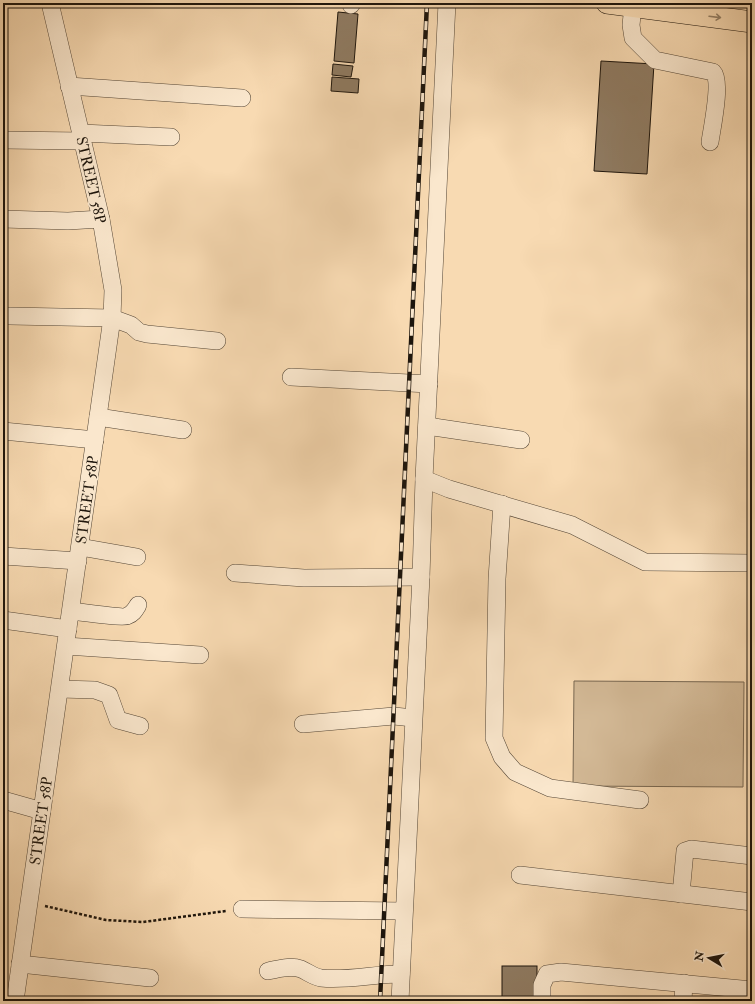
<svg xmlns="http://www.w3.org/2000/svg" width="755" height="1004" font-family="'IM FELL Double Pica',serif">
<rect width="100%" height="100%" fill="#f8dab2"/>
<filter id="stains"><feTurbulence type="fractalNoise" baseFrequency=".005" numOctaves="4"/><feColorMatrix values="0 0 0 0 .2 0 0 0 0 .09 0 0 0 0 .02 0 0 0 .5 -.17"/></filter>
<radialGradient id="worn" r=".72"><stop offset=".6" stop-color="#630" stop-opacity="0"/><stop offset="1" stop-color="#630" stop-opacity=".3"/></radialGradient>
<path fill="#d3b996" stroke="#786751" d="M574,681L744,682L743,787L573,786Z"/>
<g fill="#8f7b62" stroke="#1d150c">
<path d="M338,12L358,14L354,63L334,61Z"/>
<path d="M601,61L654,64L647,174L594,171Z"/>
<path d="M333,64L353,66L351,77L332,75Z"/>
<path d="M332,77L359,79L358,93L331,91Z"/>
<rect x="502" y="966" width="35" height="35"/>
</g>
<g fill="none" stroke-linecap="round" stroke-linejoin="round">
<defs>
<g id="minor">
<path d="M351,5L352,3"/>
<path d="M633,6L631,25L633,38L655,60L713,72C722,81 712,128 710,142"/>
<path d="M69,86L242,98"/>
<path d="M81,133L171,137"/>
<path d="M3,140L82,141"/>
<path d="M3,219L68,221L101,219"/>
<path d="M10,316L112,318L131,325L139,332L147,334L217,341"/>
<path d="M291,377L429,384"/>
<path d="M98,417L183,430"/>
<path d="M427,426L521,440"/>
<path d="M3,431L95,440"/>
<path d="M424,479L449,489L572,525L645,562L752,563"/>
<path d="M502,504L497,579L494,738L502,757L515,772L550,788L640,800"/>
<path d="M80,547L137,557"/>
<path d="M3,556L78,561"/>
<path d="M235,573L304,578L421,577"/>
<path d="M71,611C80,612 123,618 127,616C133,614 135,610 138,605"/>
<path d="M3,620L68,629"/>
<path d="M66,646L200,655"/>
<path d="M60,689L95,690L109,695L118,720L140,726"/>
<path d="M303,724L394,716L413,718"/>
<path d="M3,800L42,811"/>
<path d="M520,875L752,902"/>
<path d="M681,894L685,851L691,849L752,856"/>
<path d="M242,909L404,911"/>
<path d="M20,964L150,978"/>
<path d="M268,971C279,969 290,965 301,969C308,972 314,977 321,978C347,981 374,974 401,974"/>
<path d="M15,1001L112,318L113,290L101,219L50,3"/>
<path d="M400,1001L421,577L424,479L447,3"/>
<path d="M542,1001V985L547,974L561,972L752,990"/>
<path d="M683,1001L684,983"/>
</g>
<path id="major" d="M607,3L752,22"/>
</defs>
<use href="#minor" stroke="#544636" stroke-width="18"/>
<use href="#major" stroke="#1d150c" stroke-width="22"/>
<path stroke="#1d150c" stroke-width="2.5" stroke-dasharray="3 2" stroke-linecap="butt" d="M45,906L106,920L143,922L226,911"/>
<use href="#minor" stroke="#fae7cd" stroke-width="17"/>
<use href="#major" stroke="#f8dab2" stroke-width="21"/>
<defs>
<path id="rail" d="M380,1001L427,3"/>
</defs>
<use href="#rail" stroke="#1d150c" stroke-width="4.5"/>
<use href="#rail" stroke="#fae7cd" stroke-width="3" stroke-dasharray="9" stroke-linecap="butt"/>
</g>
<defs><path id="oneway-shaft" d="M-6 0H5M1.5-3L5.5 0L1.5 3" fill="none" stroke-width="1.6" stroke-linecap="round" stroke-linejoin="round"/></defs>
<use stroke="#958167" href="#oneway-shaft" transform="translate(715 17) rotate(7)"/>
<g text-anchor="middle" stroke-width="3.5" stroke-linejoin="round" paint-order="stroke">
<g font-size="15" fill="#1d150c" stroke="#fae7cd">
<text transform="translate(91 180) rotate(77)" y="5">STREET 58P</text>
<text transform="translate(87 500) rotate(-82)" y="5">STREET 58P</text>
<text transform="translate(41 821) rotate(-82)" y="5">STREET 58P</text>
</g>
</g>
<rect width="755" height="1004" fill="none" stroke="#f8dab2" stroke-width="16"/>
<rect x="4" y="4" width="747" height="996" fill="none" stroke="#1d150c" stroke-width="2"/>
<rect x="8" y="8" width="739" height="988" fill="none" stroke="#1d150c"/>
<g transform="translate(709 958) rotate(280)" stroke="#fae7cd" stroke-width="3" paint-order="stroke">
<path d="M0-3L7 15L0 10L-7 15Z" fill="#1d150c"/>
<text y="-6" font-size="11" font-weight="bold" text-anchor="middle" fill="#1d150c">N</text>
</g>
<rect width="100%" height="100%" filter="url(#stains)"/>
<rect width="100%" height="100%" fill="url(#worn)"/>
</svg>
